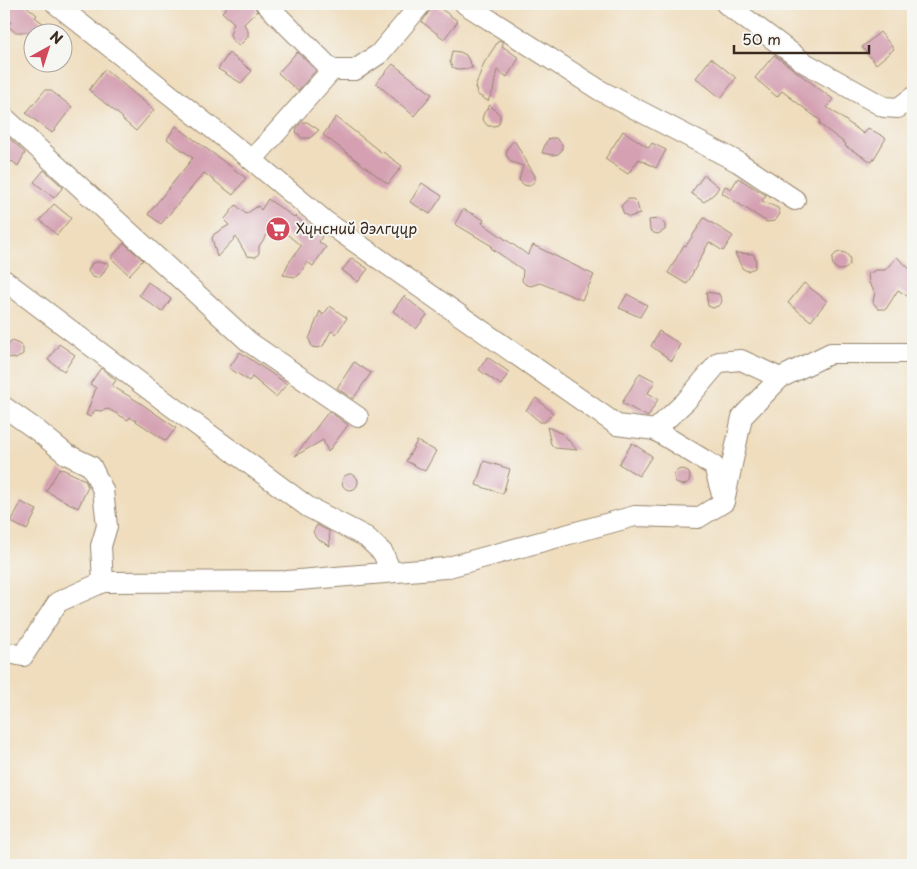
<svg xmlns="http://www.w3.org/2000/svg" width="917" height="869" font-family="'Playpen Sans',sans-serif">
<rect width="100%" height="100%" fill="#f6f6f2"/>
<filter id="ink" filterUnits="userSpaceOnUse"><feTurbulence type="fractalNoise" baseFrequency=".02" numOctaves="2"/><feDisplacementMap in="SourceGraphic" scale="10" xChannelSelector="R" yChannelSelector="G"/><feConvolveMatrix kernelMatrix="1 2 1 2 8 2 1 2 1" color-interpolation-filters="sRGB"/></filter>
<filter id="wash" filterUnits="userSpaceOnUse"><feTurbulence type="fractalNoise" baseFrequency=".0096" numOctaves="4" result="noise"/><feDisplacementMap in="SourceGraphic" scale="20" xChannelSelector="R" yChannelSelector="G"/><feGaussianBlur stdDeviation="1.12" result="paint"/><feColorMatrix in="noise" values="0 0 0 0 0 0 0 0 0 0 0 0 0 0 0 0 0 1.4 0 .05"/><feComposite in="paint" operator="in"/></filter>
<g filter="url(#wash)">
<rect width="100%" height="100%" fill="#efddbd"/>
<g id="blocks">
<g fill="#d4a0b2">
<path d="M12,4H24L37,15L35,17L54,32H15L8,26L11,22L4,15V13Z"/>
<path d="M230,4H254L257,11L244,24L248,31V37L239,46L232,40L230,35L234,23L222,12Z"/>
<path d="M434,4L458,21L444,39L422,22Z"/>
<path d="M880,32L894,49L876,64L862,47Z"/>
<path d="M499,40L503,42L502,46L519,58L507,77L497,70L493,91L488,101L478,95L475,87L484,63Z"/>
<path d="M452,51L460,52L466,55L473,68L457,69L452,67L450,62Z"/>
<path d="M297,52L316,70L298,91L278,73Z"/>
<path d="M229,53L252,71L241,83L218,69Z"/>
<path d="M774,55L833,99L827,107L864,134L868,128L886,138L872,162L845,146L846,144L819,124L821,121L782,91L777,97L755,78Z"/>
<path d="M711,58L736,78L721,98L696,78Z"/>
<path d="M393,64L432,94L414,116L376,83Z"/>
<path d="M105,69L154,110L136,131L122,119L123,118L89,90Z"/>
<path d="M45,90H50L72,107L52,133L26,113Z"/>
<path d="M490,105L500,115V121L498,125L493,126H488L482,119L484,113Z"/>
<path d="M336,117L382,153L383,152L402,166L388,184L323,135Z"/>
<path d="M302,122H307L319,130L310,138H302L296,132L297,127Z"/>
<path d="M176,126L246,178L233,195L204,173L161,224L148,214L193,158L167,139Z"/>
<path d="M623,131L649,148L652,143L666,150L656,168L639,159L628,174L605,159Z"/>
<path d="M8,137L25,153L18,166L12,161L4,169V142Z"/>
<path d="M550,138H556L562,144V150L558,154L553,155L542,153L546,142Z"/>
<path d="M514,140L535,176V181L529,186L524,185L519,180L523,166L511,162L506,155L507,149Z"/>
<path d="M44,170L63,187L54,198L34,182Z"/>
<path d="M704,175L719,187L715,193L704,202L691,193Z"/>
<path d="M738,178L766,195L762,201L778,208L780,214L775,221L767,222L722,193L725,186L731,189Z"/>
<path d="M422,183L442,196L430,214L410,202Z"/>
<path d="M268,199L294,217L295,216L309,228L306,232L311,236L316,229L323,234L319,242L326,247L313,266L307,262L300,274L296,277L283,275L288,264L301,246L275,224L259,246V253L256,257L247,256L236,237L217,257L212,238L214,234L229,225L224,220L236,205L246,214L258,206L261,210Z"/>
<path d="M628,199H633L637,203L640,214L629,217L624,214L621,206Z"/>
<path d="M54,204L71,218L57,235L40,220Z"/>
<path d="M463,209L484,220L482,223L528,255L533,245L594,275L582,300L540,283L531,286L525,284L522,281L523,270L491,248L492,246L455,224Z"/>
<path d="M704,218L733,236L723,251L709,242L687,284L668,273L684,245L686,246Z"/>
<path d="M649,220L658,219L662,221L665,225V230L658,234L654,233L650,230Z"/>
<path d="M124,243L143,260L129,275L111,258Z"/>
<circle cx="841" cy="261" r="9"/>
<path d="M735,253L753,254L756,259L755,268L747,271L742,268Z"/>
<path d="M897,257L913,272V300L898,290L886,309H878L873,302L875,292L869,283L868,274L876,270H885Z"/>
<path d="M352,258L368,269L358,282L342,270Z"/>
<path d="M96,262L109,263L102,275L97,278L92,277L88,271L91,264Z"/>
<path d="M148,282L171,299L162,312L139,295Z"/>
<path d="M804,283L827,301L811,321L788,303Z"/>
<path d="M706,292L719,294L722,301L720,305L713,308L708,306Z"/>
<path d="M627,294L647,305L640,317L619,308Z"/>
<path d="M404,296L427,315L416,329L393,311Z"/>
<path d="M330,306L347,318L336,334L331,331L323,346L318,348L312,347L309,339L320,311L323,315Z"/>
<path d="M659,331L680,344L672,361L651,346Z"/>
<path d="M12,341L19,344L23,348V354L16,359L8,357L6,352L7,346Z"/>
<path d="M59,344L75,355L64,371L48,360Z"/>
<path d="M240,352L287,384L276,397L252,377L249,381L229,368Z"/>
<path d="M487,357L509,372L501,385L479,370Z"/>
<path d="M354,362L371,373L353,399L337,388Z"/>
<path d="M101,368L116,380L112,386L139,402L176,428L166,441L130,417L128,420L108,409L100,411L95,410L91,417L86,415L96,388L90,384Z"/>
<path d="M640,373L655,381L648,393L658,399L648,417L622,403Z"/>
<path d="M536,398L553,413L545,422H540L526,410Z"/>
<path d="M329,411L348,425L328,452L323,440L295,456Z"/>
<path d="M547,427L563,434L577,450L555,448L551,444Z"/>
<path d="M417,441L436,451L425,471L406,461Z"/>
<path d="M632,443L652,456L639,476L619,464Z"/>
<path d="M484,461L510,469L503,494L476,485Z"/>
<path d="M60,468L85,480L88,487L78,508L46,491Z"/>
<circle cx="682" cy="477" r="8"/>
<circle cx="350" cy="482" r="8"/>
<path d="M21,502L37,510L27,530L11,522Z"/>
<path d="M317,525L329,531L330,546L316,538L313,532Z"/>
</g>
</g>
</g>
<g filter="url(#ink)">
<use href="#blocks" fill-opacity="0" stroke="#95846e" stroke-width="1"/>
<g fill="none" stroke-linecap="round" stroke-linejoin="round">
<defs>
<g id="street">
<path d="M56,4L252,160L325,221L617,425L655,430L714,466L723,498"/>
<path d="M266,4L332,70"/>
<path d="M465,4L601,91L738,162L795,200"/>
<path d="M726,4L805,63L884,107L898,108L913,97"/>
<path d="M4,117L249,342L358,417"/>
<path d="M252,160L332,70H355L379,54L421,4"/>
<path d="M4,280L163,400L308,507L366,537L383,553L391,572"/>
<path d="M4,407L38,431L66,454L91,466L103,490L107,526L101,546L103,582"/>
<path d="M655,430L686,401L719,362L741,360L780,378"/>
<path d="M4,652L23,656L58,602L103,582L287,581L445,568L635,516L698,518L724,502L742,417L780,378L831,353H913"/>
</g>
</defs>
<use href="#street" stroke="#95846e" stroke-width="22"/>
<use href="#street" stroke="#fff" stroke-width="20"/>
</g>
</g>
<defs>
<symbol id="supermarket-disc" viewBox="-11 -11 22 22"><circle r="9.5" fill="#d1495b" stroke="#f6f6f2"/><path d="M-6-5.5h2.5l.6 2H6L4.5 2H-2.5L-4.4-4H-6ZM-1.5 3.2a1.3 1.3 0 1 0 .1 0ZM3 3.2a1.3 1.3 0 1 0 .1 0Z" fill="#fff"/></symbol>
</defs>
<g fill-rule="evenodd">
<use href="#supermarket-disc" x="264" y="215" width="28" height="28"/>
</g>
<g text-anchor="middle" stroke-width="4" stroke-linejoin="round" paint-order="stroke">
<g font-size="15" fill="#3b2a1e" stroke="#f6f6f2" text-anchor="start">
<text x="296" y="234">Хүнсний дэлгүүр</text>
</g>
</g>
<rect width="917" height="869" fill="none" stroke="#f6f6f2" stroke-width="20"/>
<g transform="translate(48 48) rotate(39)"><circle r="24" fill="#f6f6f2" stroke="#aba49d"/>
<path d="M0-4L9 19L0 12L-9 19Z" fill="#d1495b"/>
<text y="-8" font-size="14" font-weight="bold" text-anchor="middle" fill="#3b2a1e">N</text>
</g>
<path d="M734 45v8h135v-8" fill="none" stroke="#3b2a1e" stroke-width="2.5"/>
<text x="742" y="45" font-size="15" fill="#3b2a1e" stroke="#f6f6f2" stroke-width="4" paint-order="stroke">50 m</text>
</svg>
